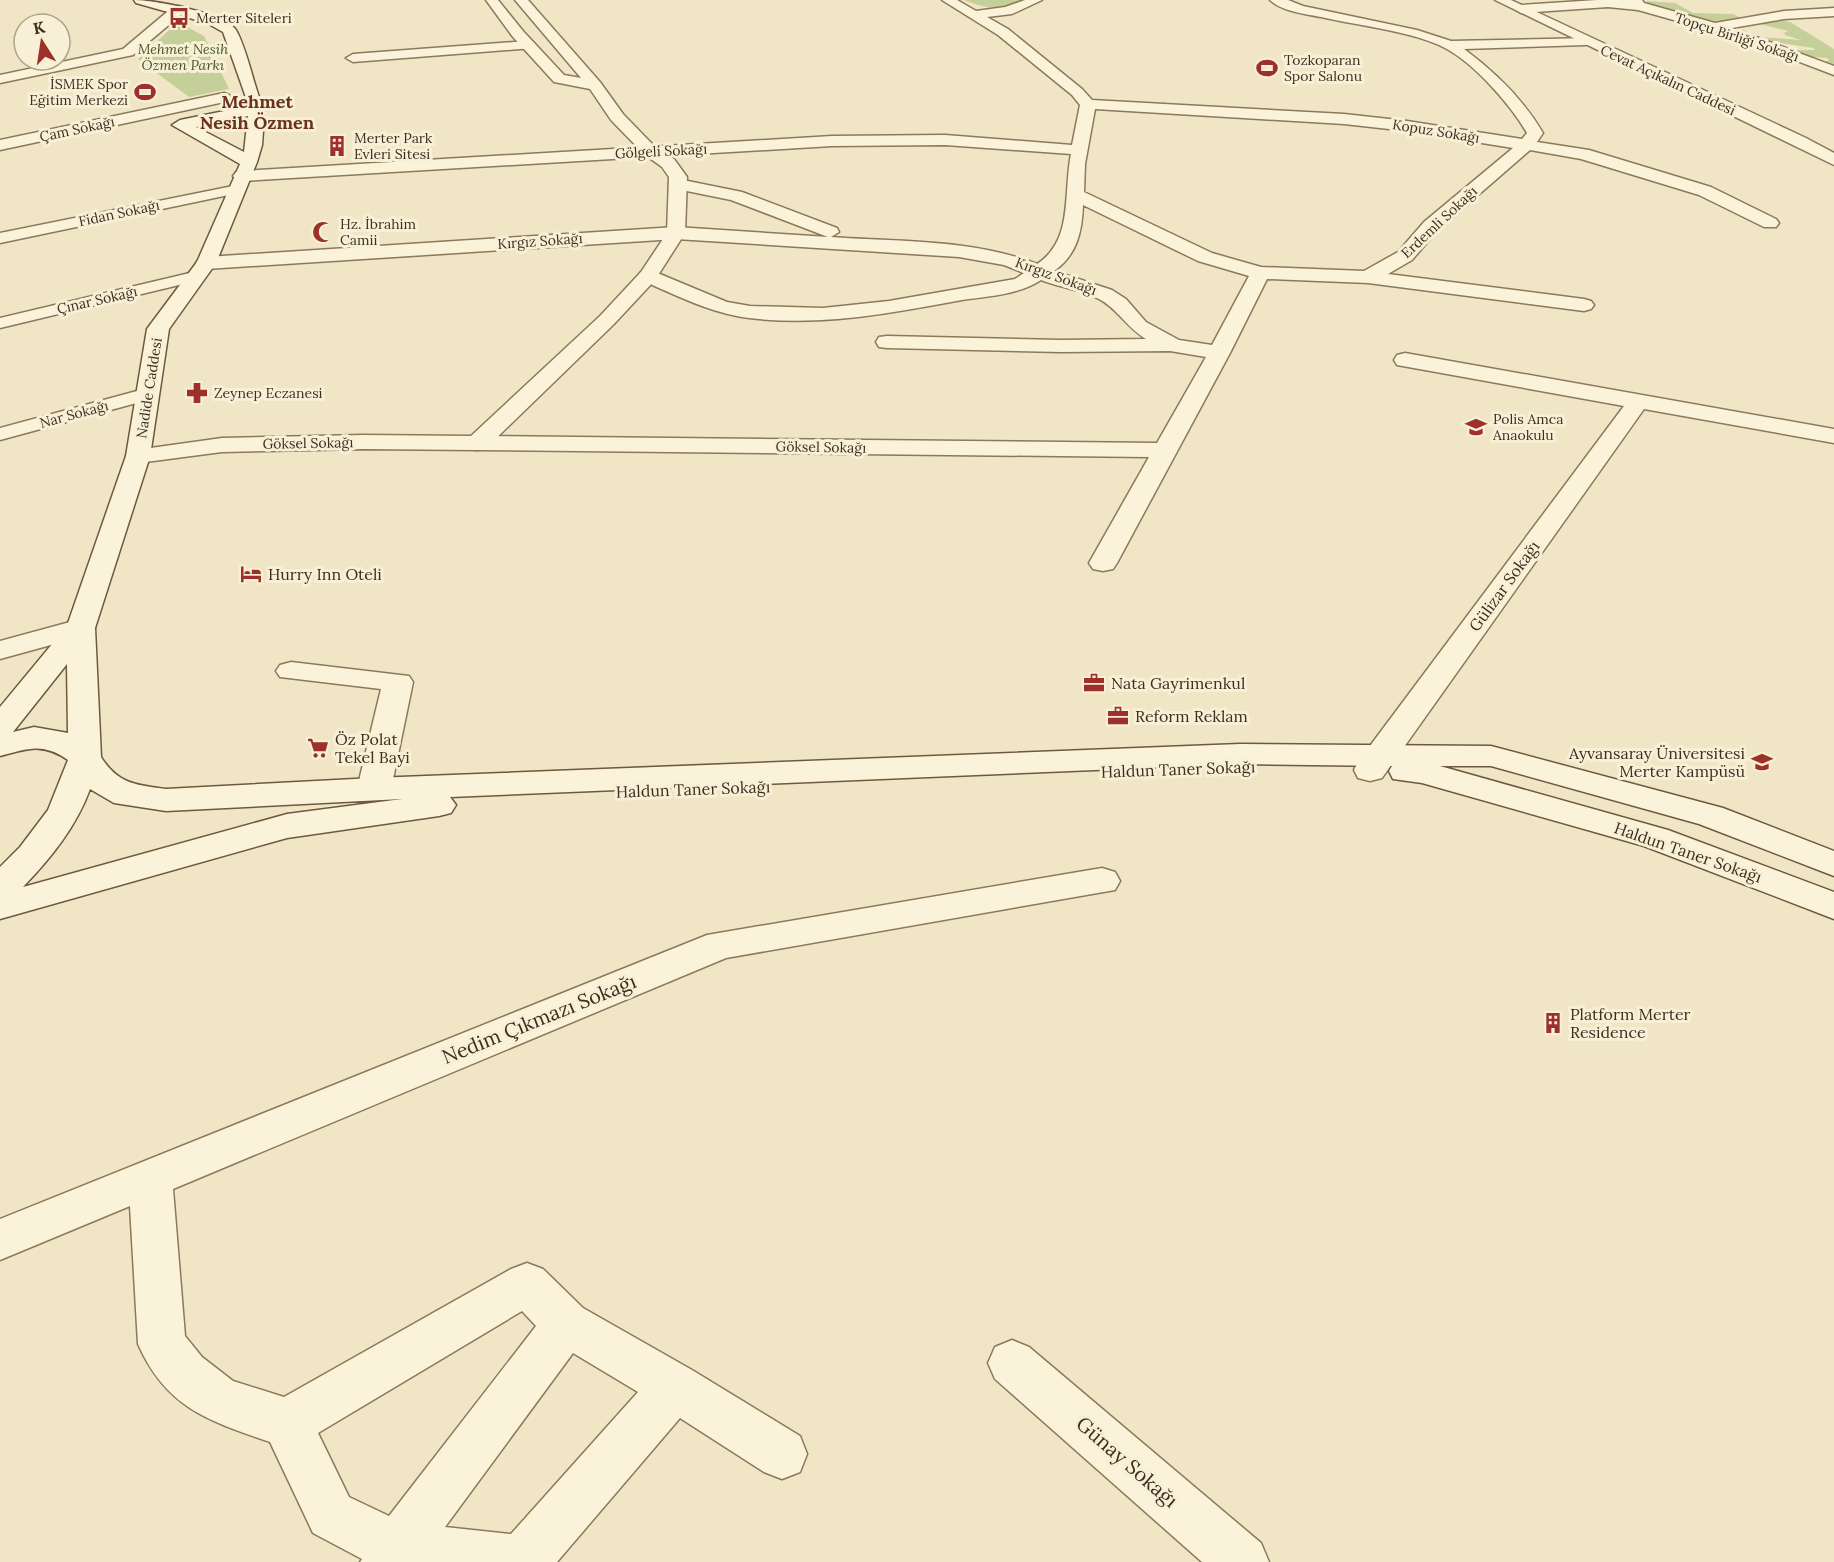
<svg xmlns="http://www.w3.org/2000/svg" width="1834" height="1562" font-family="Lora,serif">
<rect width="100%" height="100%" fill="#f0e6c6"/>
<g fill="#c5cf99">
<path d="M964,0H1033C1003,8 993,12 964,0Z"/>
<path d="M1646,1L1675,3L1693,13L1733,14L1741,18L1712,24L1651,5Z"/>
<path d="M1779,20L1790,22L1834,49V68L1822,64L1829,60L1827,58L1811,57L1792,50H1815L1813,48L1774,42L1760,37L1801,40L1785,35L1784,33L1788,31L1760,24Z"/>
<path d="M178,22L204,36L229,89L189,97L138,59Z"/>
</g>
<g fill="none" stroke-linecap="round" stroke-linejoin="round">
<defs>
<g id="pedestrian">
<path d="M238,185L245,189L243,192L0,243V233Z"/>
<path d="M194,272L200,274L202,277L200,280L0,328V318Z"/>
<path d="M148,388L155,390L157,394L155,398L0,440V428Z"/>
</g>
<g id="minor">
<path d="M942,0H957L976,11L1005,7L1025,0H1042L1012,14L987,17L1008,29L1082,89L1092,100L1344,114L1407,121L1522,139L1527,133C1511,105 1474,63 1445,48C1416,32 1355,25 1321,17C1305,14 1281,11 1270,0H1288L1303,6L1417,30L1451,41L1590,38L1592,41L1590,44L1585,45L1464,49C1495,72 1523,99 1543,133L1537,142L1589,150L1711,187L1776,219L1779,223L1776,227H1764L1699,195L1581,159L1530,150L1438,230L1412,260L1388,274L1584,299L1591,301L1594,305L1591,309L1584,311L1368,283L1267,279L1230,353L1117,563L1113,569L1103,571L1093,569L1089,563L1149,457L477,450L468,448L465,443L468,438L477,436L1157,443L1206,357L1170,351L1061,352L887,348L879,347L876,342L879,337L887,336L1061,340L1146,339C1126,327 1118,309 1099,299C1082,290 1059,287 1041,280C1018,295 989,296 962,300C892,313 820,327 749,318C710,313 676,295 641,280L638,276L641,272H655L727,302L750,306L823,308L889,301L1015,279L1024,273L1004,265L959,257L676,239L206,269L199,267L196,263L199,259L206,257L676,227L828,237L731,200L672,188L669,184L672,180L678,179L742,192L837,228L839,232L831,237C900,242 973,239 1037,264C1074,240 1063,193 1071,154L945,145L832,146L242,181L236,180L233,176L236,172L242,171L832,136L945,135L1072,145L1080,105L1072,95L998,35ZM1095,109L1344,124L1407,131L1513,148L1424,222L1398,252L1364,271L1261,267L1212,253L1084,192L1085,164ZM1083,205L1198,261L1249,276L1212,345L1179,340L1146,322L1126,299L1112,290L1054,271C1077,255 1082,232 1083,205Z"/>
<path d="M1597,0H1642L1644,3L1715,23L1784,11L1834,8V16L1784,19L1732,28L1834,66V75L1734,37L1638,10L1608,7L1521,13L1515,9L1521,5Z"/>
<path d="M178,6L183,7L184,10L183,13L133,55L0,83V75L123,49L173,7Z"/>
<path d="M528,41L533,42L535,45L533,48L353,62L346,58L353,54Z"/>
<path d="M1405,353L1834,429V443L1644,409L1382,778L1370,781L1358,778L1354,770L1358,762L1624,406L1397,365L1394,360L1397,355Z"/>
<path d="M81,619L91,622L95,628L91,634L0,659V641Z"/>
<path d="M291,662L409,676L413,682L391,789L386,797L374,800L362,797L357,789L381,689L280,677L276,671L280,665Z"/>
<path d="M1102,868L1115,872L1120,881L1115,890L726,958L173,1189L185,1336L202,1357L233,1381L284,1397L511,1269L527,1263L543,1269L583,1308L692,1370L800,1436L807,1454L800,1472L782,1479L764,1472L680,1418L557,1562H360L362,1559L313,1533L270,1442C209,1421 166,1408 138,1344L130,1206L0,1260V1219L707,935ZM522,1311L536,1326L389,1516L349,1497L318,1433ZM573,1353L638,1392L511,1534L445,1527Z"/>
<path d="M1012,1340L1029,1347L1261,1543L1269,1562H1202L995,1379L988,1363L995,1347Z"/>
</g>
<g id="tertiary">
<path d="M486,0H498L523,31L564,75L581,78L515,0H528L600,82L623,114L656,148L674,159L687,177L685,233L655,280L614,324L486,448L477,450L364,449L222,452L138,463L129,461L126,456L129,451L222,438L364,435L471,436L600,316L641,272L667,233L669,177L662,167L644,154L611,120L590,89L554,82L513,37Z"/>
<path d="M1495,0H1511L1806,138L1834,153V165Z"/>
<path d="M224,93L229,95L232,98L229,101L0,150V140Z"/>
</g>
<path id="secondary" d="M134,0C153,0 226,13 236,30C246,48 252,77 259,97L265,104L262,145L257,162L216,263L169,329L150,456L95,628L101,757C118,784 136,785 166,789L374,778L1240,744L1491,746L1723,808L1834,851V876L1699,824L1491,766H1440L1668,830L1834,892V919L1644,846L1422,783L1393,779L1389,771L1392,766L1240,764L450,797L456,805L451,813L439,816L287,838L0,919V867L20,847L48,810L68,760C42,742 28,749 0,756V707L67,626L126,456L147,329L197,262L240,164L172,125L180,120L249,106L223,32L207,23L136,3ZM248,116L244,152L196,127ZM67,664L68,733L34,727L13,732ZM90,789L114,803L166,811L402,799L287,814L23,887C51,858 76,827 90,789Z"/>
</defs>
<use href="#pedestrian" stroke="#8c785b" stroke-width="3"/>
<use href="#minor" stroke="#8c785b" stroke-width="3"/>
<use href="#tertiary" stroke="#8c785b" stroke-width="3"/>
<use href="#secondary" stroke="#6e593e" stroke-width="3"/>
<use href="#pedestrian" fill="#faf3da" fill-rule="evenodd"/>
<use href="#minor" fill="#faf3da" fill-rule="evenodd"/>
<use href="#tertiary" fill="#faf3da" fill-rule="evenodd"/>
<use href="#secondary" fill="#faf3da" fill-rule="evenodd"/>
</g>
<defs>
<symbol id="bus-bare" viewBox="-9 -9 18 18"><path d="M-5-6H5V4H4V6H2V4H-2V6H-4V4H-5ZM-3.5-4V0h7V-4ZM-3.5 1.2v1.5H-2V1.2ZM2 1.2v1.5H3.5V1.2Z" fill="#9d3029" stroke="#f7f0d6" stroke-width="2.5" paint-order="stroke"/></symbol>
<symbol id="stadium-bare" viewBox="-9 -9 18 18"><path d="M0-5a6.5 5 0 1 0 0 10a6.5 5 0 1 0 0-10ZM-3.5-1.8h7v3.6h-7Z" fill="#9d3029" stroke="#f7f0d6" stroke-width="2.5" paint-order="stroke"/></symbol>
<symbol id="building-bare" viewBox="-9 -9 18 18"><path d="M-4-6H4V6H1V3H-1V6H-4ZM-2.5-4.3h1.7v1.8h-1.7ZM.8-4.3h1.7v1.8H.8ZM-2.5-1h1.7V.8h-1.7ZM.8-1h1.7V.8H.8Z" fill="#9d3029" stroke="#f7f0d6" stroke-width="2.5" paint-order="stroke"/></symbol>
<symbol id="mosque-bare" viewBox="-9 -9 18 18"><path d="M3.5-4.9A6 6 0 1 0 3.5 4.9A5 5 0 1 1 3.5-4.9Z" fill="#9d3029" stroke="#f7f0d6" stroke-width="2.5" paint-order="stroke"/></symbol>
<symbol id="pharmacy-bare" viewBox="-9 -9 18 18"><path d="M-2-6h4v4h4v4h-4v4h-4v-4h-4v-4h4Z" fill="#9d3029" stroke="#f7f0d6" stroke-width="2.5" paint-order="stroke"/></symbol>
<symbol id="school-bare" viewBox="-9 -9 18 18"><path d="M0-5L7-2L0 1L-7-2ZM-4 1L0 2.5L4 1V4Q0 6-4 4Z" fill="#9d3029" stroke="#f7f0d6" stroke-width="2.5" paint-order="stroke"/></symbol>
<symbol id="hotel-bare" viewBox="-9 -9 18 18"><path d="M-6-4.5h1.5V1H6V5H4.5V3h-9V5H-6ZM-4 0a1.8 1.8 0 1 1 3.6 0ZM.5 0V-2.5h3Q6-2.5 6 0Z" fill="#9d3029" stroke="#f7f0d6" stroke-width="2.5" paint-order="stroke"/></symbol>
<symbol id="office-bare" viewBox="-9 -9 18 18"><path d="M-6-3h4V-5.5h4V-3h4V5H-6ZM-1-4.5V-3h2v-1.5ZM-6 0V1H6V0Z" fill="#9d3029" stroke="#f7f0d6" stroke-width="2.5" paint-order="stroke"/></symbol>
<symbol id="supermarket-bare" viewBox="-9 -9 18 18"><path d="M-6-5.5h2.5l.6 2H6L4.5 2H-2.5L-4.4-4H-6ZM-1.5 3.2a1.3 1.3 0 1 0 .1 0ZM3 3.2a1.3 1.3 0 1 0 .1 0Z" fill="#9d3029" stroke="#f7f0d6" stroke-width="2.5" paint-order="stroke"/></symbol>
<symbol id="university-bare" viewBox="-9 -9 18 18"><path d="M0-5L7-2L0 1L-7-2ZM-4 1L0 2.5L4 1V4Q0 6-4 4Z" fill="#9d3029" stroke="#f7f0d6" stroke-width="2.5" paint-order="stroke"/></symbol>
</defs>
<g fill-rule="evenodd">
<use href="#bus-bare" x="164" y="3" width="30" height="30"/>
<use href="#stadium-bare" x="1252" y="53" width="30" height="30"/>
<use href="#stadium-bare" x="130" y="77" width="30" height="30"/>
<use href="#building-bare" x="322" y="131" width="30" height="30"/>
<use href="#mosque-bare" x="308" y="217" width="30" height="30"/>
<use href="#pharmacy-bare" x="182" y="378" width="30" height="30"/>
<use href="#school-bare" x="1461" y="412" width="30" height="30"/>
<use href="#hotel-bare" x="236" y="559" width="30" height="30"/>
<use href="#office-bare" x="1079" y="668" width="30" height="30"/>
<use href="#office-bare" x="1103" y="701" width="30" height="30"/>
<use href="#supermarket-bare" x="303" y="733" width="30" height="30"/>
<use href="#university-bare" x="1747" y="747" width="30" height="30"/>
<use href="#building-bare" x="1538" y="1008" width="30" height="30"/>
</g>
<g text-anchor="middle" stroke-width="6" stroke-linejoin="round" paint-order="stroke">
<g font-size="14" fill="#3c2f1f" stroke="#f7f0d6" text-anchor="start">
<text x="196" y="23">Merter Siteleri</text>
<text x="1284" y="65">Tozkoparan<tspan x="1284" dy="16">Spor Salonu</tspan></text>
<text x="128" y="89" text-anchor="end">İSMEK Spor<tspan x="128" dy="16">Eğitim Merkezi</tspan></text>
<text x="354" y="143">Merter Park<tspan x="354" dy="16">Evleri Sitesi</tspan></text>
<text x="340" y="229">Hz. İbrahim<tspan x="340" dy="16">Camii</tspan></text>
<text x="214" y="398">Zeynep Eczanesi</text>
<text x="1493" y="424">Polis Amca<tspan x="1493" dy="16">Anaokulu</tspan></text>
</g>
<g font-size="14" fill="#3c2f1f" stroke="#f7f0d6">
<text transform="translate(1737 37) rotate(18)" y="5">Topçu Birliği Sokağı</text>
<text transform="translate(1668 80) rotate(25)" y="5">Cevat Açıkalın Caddesi</text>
<text transform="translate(77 129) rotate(-12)" y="5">Çam Sokağı</text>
<text transform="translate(1436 131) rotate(9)" y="5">Kopuz Sokağı</text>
<text transform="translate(661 151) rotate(-3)" y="5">Gölgeli Sokağı</text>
<text transform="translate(119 213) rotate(-12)" y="5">Fidan Sokağı</text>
<text transform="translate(1439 222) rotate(-43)" y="5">Erdemli Sokağı</text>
<text transform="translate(540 241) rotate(-4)" y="5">Kırgız Sokağı</text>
<text transform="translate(1056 276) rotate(20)" y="5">Kırgız Sokağı</text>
<text transform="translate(97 300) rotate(-13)" y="5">Çınar Sokağı</text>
<text transform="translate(149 388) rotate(-81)" y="5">Nadide Caddesi</text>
<text transform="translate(74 414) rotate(-15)" y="5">Nar Sokağı</text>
<text transform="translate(308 443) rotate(-1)" y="5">Göksel Sokağı</text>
<text transform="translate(821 447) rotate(1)" y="5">Göksel Sokağı</text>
</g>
<g font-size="14" font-style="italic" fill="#485925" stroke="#f7f0d6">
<text x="183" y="54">Mehmet Nesih<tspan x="183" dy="16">Özmen Parkı</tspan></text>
</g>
<g font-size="16" fill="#3c2f1f" stroke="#f7f0d6" text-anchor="start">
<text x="268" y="580">Hurry Inn Oteli</text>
<text x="1111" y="689">Nata Gayrimenkul</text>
<text x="1135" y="722">Reform Reklam</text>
<text x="335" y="745">Öz Polat<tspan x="335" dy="18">Tekel Bayi</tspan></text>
<text x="1745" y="759" text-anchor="end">Ayvansaray Üniversitesi<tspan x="1745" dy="18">Merter Kampüsü</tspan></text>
<text x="1570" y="1020">Platform Merter<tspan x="1570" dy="18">Residence</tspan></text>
</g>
<g font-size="16" fill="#3c2f1f" stroke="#f7f0d6">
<text transform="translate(1504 586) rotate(-54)" y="6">Gülizar Sokağı</text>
<text transform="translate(1178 769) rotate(-2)" y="6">Haldun Taner Sokağı</text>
<text transform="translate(693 789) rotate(-2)" y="6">Haldun Taner Sokağı</text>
<text transform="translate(1688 852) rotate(19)" y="6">Haldun Taner Sokağı</text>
</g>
<g font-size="18" font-weight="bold" fill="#6a321d" stroke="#f7f0d6">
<text x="257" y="108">Mehmet<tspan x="257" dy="21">Nesih Özmen</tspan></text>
</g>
<g font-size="20" fill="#3c2f1f" stroke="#f7f0d6">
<text transform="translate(539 1019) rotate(-22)" y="7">Nedim Çıkmazı Sokağı</text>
<text transform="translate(1127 1462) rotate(41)" y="7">Günay Sokağı</text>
</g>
</g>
<g transform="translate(42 42) rotate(348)"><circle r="28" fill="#f7f0d6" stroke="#aca38d" stroke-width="1.5"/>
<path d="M0-4.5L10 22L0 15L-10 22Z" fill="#9d3029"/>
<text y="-9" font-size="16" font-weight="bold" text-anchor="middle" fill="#3c2f1f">K</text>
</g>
</svg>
